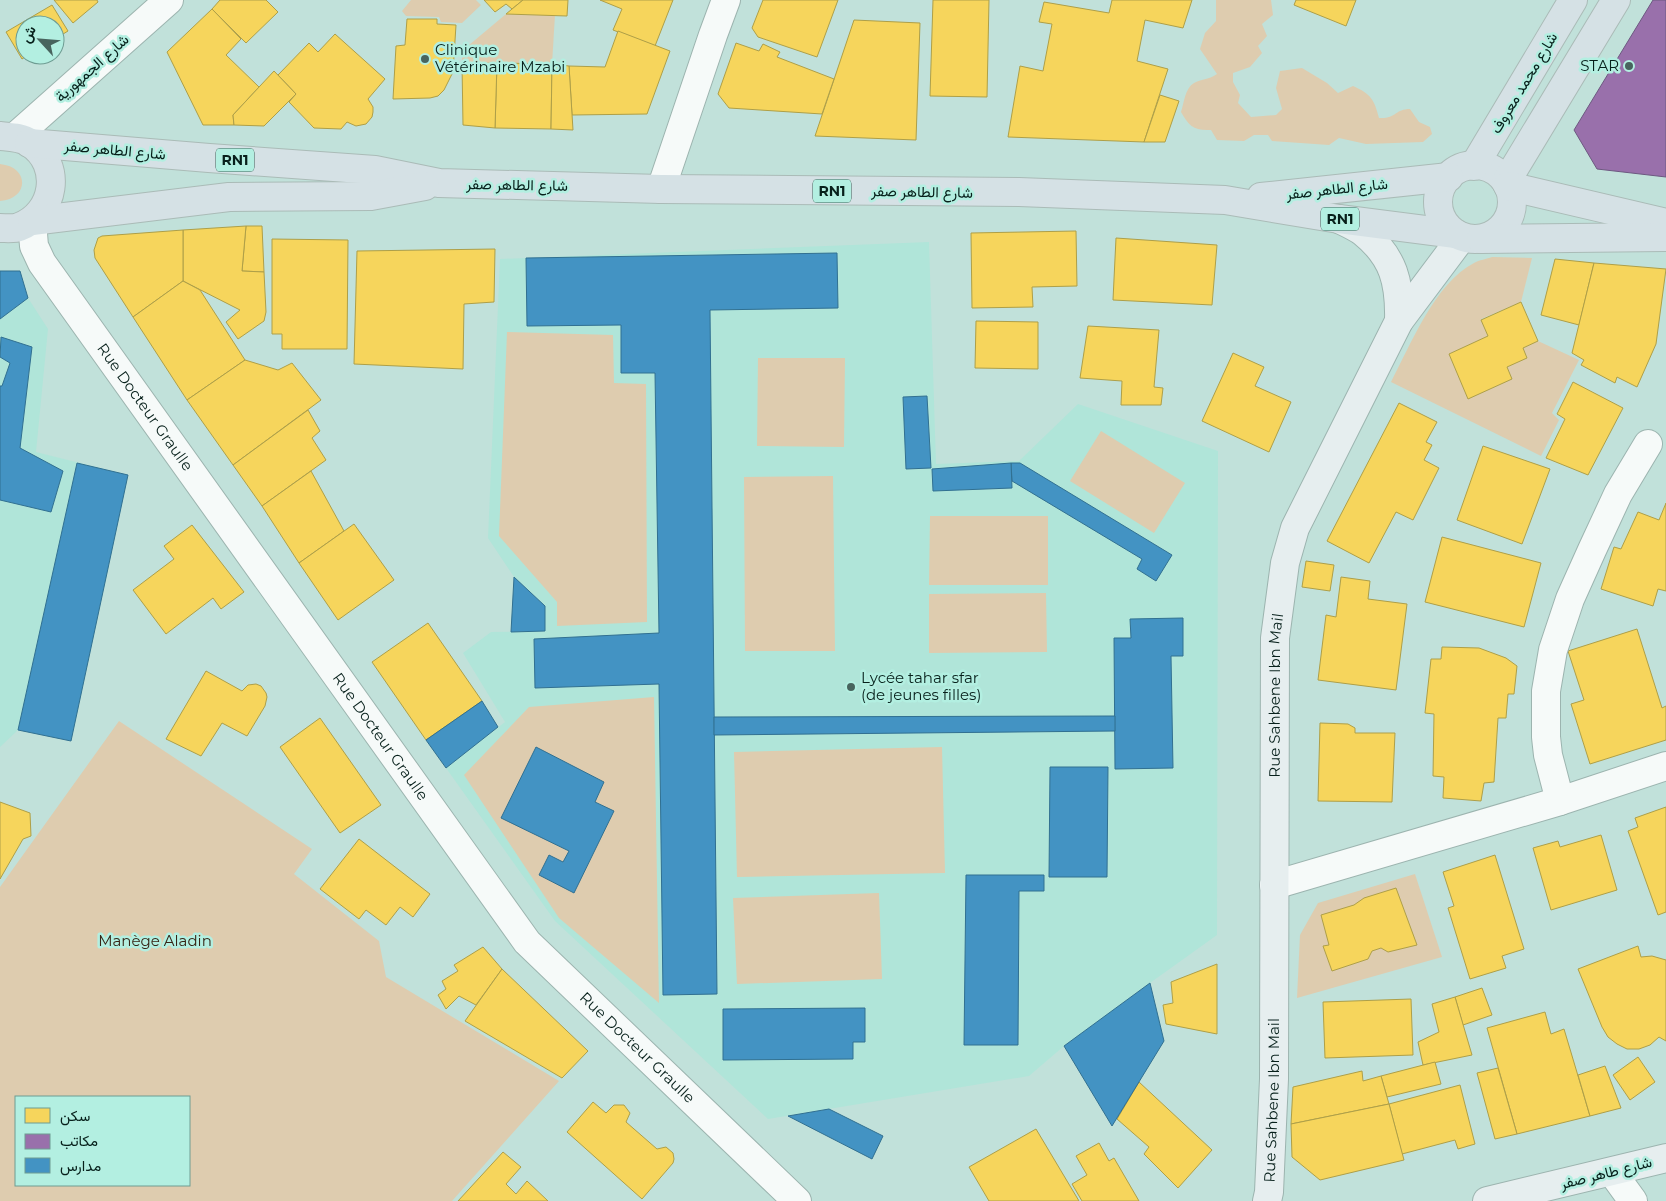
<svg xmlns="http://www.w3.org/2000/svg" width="1666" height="1201" font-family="Montserrat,Vazirmatn,sans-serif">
<rect width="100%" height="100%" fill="#c1e1da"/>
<g fill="#b0e5d9">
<path d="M929,242L936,464L1019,461L1078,404L1218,451L1217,935L1150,983L1064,1046L1029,1076L768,1119L555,921L446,768L505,722L463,653L491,632L545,631V606L514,577L488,538L500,259Z"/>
<path d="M28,298L48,329L36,452L128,475L71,741L18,730L0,747V319Z"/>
</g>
<g fill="#deccaf" fill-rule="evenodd">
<path d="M411,0H476L481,5L462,23L441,22L439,17L406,16L402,11Z"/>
<path d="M1216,0H1271L1273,15L1262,24L1267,36L1258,46L1262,53L1250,67L1233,73V82L1240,95L1238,103L1251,117L1276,115L1282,109L1276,88L1280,71L1302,68L1327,83L1338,93L1353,86C1371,94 1374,99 1379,118C1396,119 1395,109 1410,109L1419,122L1430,127L1432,134L1423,142L1366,144L1339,138L1329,145L1272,141L1268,135H1254L1244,141L1217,140L1211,130C1194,131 1189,126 1181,112C1184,103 1185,88 1194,83C1201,79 1208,80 1217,74L1200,49L1205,33L1216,21Z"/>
<path d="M506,14L555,15L552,64H462V51Z"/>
<path d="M0,164C30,167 29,199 0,201Z"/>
<path d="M1492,257L1532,258L1521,302L1481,319L1488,336L1449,354L1469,398L1512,379L1507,367L1527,358L1523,348L1538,341L1579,360L1552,413L1559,420L1541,456L1391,382C1411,344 1435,283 1474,263C1479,260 1487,259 1492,257Z"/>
<path d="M507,332L613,335L614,383L646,384L647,622L557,626V602L499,536Z"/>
<path d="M758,358H845L844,447L757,446Z"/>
<path d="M1101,431L1185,483L1154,533L1070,481Z"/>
<path d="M833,476L835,651H745L744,477Z"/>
<path d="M930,516H1048V585H929Z"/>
<path d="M1046,593L1047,652L929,653V594Z"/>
<path d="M654,697L659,1003L559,918L464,775L529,707Z"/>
<path d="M119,721L312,849L294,874L379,941L386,977L559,1081L452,1201H0V887ZM16,1097H189V1185H16Z"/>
<path d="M942,747L945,873L737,877L734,752Z"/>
<path d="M1415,874L1442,957L1297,998L1300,935L1318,903Z"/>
<path d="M879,893L882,979L737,984L733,898Z"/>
</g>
<g fill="#f6d55c" stroke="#ae9f48">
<path d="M54,0H97L98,2L73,23Z"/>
<path d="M220,0H266L278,12L246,43L212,9Z"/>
<path d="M484,0H523L512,9L506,4L495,12Z"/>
<path d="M523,0H568L567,16L506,14Z"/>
<path d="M600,0H673L655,46L613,30L622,9Z"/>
<path d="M763,0H838L817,57L758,37L752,28Z"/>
<path d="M933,0H989L987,97L930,96Z"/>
<path d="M1112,0H1192L1183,28L1145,20L1137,61L1168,69L1144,142L1008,137L1020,66L1043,71L1052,24L1039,22L1044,2L1109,13Z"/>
<path d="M1296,0H1356L1346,26L1294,5Z"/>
<path d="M52,5L68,31L55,39V25H25V55H28L22,59L6,32Z"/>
<path d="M212,9L241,39L226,55L259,87L233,115L234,125H203L167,52Z"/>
<path d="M407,19H437V24L456,25L453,72L444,90L438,96L430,98L393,99L396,46L405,45Z"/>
<path d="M854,20L920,23L916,140L815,136Z"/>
<path d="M618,31L670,51L647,114L572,115L569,66L605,67Z"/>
<path d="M335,34L385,79L368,99L373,107V112L372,117L366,124L356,126L347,122L341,129L314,128L289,102L296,94L278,75L309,43L318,52Z"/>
<path d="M736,43L759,51L763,44L780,52L777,57L834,79L822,114L729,108L718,94Z"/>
<path d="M497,63L552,64L551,129L495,128Z"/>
<path d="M497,63L495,128L463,125L462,64Z"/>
<path d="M552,64L569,66L573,130L551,129Z"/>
<path d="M274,71L296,94L264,126L234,125L233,115Z"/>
<path d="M1160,95L1179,101L1165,142H1144Z"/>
<path d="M246,226H262L264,272L242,271Z"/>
<path d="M246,226L242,271L264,272L266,312L264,321L238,339L226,322L240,310L183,281V230Z"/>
<path d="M183,230V281L133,317L95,258L94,250L98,238L102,236Z"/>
<path d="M1076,231L1077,286L1032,287L1033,307L972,308L971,233Z"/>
<path d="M1116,238L1217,245L1212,305L1113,300Z"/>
<path d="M272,239L348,240L347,349H282V334H272Z"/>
<path d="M495,249L494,302L464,304L463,369L354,364L357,251Z"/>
<path d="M1555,259L1594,263L1579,325L1541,315Z"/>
<path d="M1594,263L1666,269L1656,344L1637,387L1617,377L1615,383L1581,365L1584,360L1572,353Z"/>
<path d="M183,281L200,290L245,360L187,400L133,317Z"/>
<path d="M1521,302L1538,341L1523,348L1527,358L1507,367L1512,379L1468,399L1449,354L1488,336L1481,320Z"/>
<path d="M976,321L1038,322V369L975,368Z"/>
<path d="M1088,326L1159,330L1154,387L1163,388L1161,405H1121L1122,381L1080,378Z"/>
<path d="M1233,353L1264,367L1255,386L1291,402L1269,452L1202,421Z"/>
<path d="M245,360L278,370L292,363L321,400L233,465L187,400Z"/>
<path d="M1573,382L1623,408L1588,475L1546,458L1565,419L1557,414Z"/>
<path d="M1399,403L1437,422L1426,442L1432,445L1424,460L1439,468L1413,520L1396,512L1369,563L1327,541Z"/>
<path d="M308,410L320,431L312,438L326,460L262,506L233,465Z"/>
<path d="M1483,446L1550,469L1522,544L1457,520Z"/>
<path d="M311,471L344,531L299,563L262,506Z"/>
<path d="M1666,503V591L1658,589L1653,606L1601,589L1614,547L1621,549L1638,512L1659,520Z"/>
<path d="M354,524L394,580L338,620L299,563Z"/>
<path d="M192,525L244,592L221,609L213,598L166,634L133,590L174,559L164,546Z"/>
<path d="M1442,537L1541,563L1524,627L1425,602Z"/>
<path d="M1306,561L1334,565L1330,591L1302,587Z"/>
<path d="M1341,577L1370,581L1368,599L1407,604L1396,690L1318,680L1326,615L1336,617Z"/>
<path d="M428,623L482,701L426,740L372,662Z"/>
<path d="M1637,629L1662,708L1666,706V740L1590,764L1571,704L1584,700L1568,651Z"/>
<path d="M1442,647L1479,648L1506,658L1517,666L1514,694H1508L1506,718H1498L1494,782L1484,783L1481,801L1443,798L1444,777L1433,776L1434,714L1425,713L1431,659H1441Z"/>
<path d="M206,671L242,691L248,685L256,684L261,686L266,693L267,697L265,706L247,736L222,723L201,756L166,739Z"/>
<path d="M320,718L381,805L340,833L280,747Z"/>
<path d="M1320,723L1348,724L1355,728V733H1395L1392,802L1318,801Z"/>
<path d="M0,802L30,813L31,836L23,839L0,879Z"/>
<path d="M1666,807V912L1658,915L1628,831L1638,827L1635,818Z"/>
<path d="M1601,835L1617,890L1551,910L1533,848L1558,841L1560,847Z"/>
<path d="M359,839L430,894L413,917L400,907L386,925L366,910L359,919L320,889Z"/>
<path d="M1495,855L1524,949L1502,956L1506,968L1470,979L1448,908L1454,906L1443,872Z"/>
<path d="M1396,888L1417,945L1388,952L1381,948L1372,951L1368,959L1332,971L1323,946L1329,945L1321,915L1354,905L1364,898Z"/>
<path d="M1638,946L1641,957L1652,956L1666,960V1041L1659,1037L1650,1045L1639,1049H1627L1617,1044L1608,1037L1602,1027L1578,969Z"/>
<path d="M483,947L502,969L476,1005L459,996L446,1009L438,995L446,989L442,981L458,971L454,965Z"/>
<path d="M1217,964V1034L1166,1024L1163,1005L1173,1003L1171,982Z"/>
<path d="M502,969L588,1051L562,1078L465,1021Z"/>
<path d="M1482,988L1492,1015L1463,1025L1455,997Z"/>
<path d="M1455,997L1472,1055L1423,1065L1418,1042L1439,1032L1432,1004Z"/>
<path d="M1411,999L1413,1055L1325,1058L1323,1002Z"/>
<path d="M1545,1012L1551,1034L1564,1029L1590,1116L1517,1134L1487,1028Z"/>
<path d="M1638,1057L1655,1082L1630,1100L1613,1075Z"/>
<path d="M1435,1062L1441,1084L1387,1097L1381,1076Z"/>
<path d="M1605,1066L1621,1108L1590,1116L1578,1075Z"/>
<path d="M1498,1068L1517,1134L1495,1139L1477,1073Z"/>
<path d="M1362,1071L1363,1081L1381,1076L1389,1104L1291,1124L1293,1087Z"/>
<path d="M1139,1082L1212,1150L1178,1188L1144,1154L1149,1147L1117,1119Z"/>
<path d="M1460,1085L1475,1144L1458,1149L1455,1140L1402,1154L1389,1104Z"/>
<path d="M593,1102L606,1113L614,1105H624L630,1113L626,1122L657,1149L666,1147L673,1153L674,1159L673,1163L642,1199L567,1132Z"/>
<path d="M1389,1104L1404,1160L1320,1180L1292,1157L1291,1124Z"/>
<path d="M1036,1129L1079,1201H989L969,1167Z"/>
<path d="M1099,1143L1109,1161L1114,1158L1139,1201H1082L1072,1184L1087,1175L1076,1156Z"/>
<path d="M503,1152L521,1167L506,1184L516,1194L527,1181L548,1201H458Z"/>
</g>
<path fill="#9970ab" stroke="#6d5880" d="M1653,0H1666V177L1597,169L1574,130Z"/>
<g fill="#4393c3" stroke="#317091">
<path d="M837,253L838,308L710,310L717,994L663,995L659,684L535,688L534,639L659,633L655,373H621V325L527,326L526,258Z"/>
<path d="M0,271H20L28,298L0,319Z"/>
<path d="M1,337L32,347L20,448L63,471L51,512L0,500V386H2L10,363L0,357Z"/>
<path d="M927,396L931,468L906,469L903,397Z"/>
<path d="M77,463L128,475L71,741L18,730Z"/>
<path d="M1011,463H1020L1172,555L1156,581L1137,569L1142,559L1012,481Z"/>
<path d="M1011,463L1012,488L933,491L932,469Z"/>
<path d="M514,577L545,606V631L511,632Z"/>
<path d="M1183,618V656H1171L1173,768L1115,769L1114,638H1131L1130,619Z"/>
<path d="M482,701L498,727L446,768L426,740Z"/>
<path d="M1115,716V731L714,735V717Z"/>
<path d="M536,747L604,782L595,802L614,811L574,893L539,875L549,855L563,862L569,851L501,818Z"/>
<path d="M1050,767H1108L1107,877H1049Z"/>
<path d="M966,875H1044V891H1019L1018,1045H964Z"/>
<path d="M1150,983L1164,1041L1112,1126L1064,1046Z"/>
<path d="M865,1008V1042H853V1059L723,1060V1009Z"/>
<path d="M829,1109L883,1136L872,1159L788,1116Z"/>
</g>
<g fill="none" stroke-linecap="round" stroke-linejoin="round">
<defs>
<g id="street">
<path d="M15,137L169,0"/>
<path d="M661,189L713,35L726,0"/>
<path id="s1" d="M32,221L34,246L42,263L527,942L797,1201"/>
<path d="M1560,801L1548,755L1546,737V691L1553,650L1570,599L1592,550L1618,494L1648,444"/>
<path d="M1274,885L1560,801L1666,766"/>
<path d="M1612,1172L1633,1201"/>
</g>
<g id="secondary">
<path d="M1339,219C1347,223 1356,227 1363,232C1394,257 1400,283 1399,321"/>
<path id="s2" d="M1267,1201L1269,1192L1274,1079L1275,638L1285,563L1295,528L1399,321L1462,237"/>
<path d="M1487,1201L1666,1158"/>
</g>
<g id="primary">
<path d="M0,136C11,137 21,137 30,143C63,165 55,214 19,227C14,229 6,228 0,228"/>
<path d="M29,143L209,158L375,170L439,183L661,189L1019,192L1225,200L1339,219L1456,234"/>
<circle cx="1475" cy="202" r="37"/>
<path d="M1474,166L1573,0"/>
<path d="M1506,182L1616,0"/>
<path d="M1508,186L1666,223"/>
<path d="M1261,197L1449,177"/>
<path d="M32,221L229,197L371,196L425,186"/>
<path d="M1481,239L1666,237"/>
</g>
</defs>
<use href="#street" stroke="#9cb4af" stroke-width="30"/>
<use href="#secondary" stroke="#9cb4af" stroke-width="30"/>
<use href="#primary" stroke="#aabbb7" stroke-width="30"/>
<use href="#street" stroke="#f6faf9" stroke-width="28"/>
<use href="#secondary" stroke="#e6eeef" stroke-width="28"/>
<use href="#primary" stroke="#d5e1e5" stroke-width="28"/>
</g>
<g fill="#48645e" stroke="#b3efe1" stroke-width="2">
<circle cx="425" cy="59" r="5"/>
<circle cx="1629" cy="66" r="5"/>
<circle cx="851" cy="687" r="5"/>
</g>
<g text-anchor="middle" stroke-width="5" stroke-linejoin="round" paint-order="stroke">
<g fill="#b3efe1" stroke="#3b5e56" stroke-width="1">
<rect x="216" y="148.5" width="38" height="23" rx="4"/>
<rect x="813" y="179.5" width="38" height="23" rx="4"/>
<rect x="1321" y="207.5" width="38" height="23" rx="4"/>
</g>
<g font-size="14" font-weight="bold" fill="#07201b">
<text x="235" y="165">RN1</text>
<text x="832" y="196">RN1</text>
<text x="1340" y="224">RN1</text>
</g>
<g font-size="15" fill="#07201b" stroke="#b3efe1" text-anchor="start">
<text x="435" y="55">Clinique<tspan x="435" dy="17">Vétérinaire Mzabi</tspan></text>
<text x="1619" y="71" text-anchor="end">STAR</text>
<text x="861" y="683">Lycée tahar sfar<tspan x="861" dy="17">(de jeunes filles)</tspan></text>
</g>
<g font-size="15" fill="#07201b" stroke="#b3efe1">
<text transform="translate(92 68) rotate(-42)" y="5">شارع الجمهورية</text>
<text transform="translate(1524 83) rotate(-59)" y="5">شارع محمد معروف</text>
<text transform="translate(115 150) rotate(5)" y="5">شارع الطاهر صفر</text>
<text transform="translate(517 185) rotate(1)" y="5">شارع الطاهر صفر</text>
<text transform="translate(1337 189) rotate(-6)" y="5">شارع الطاهر صفر</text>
<text transform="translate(922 192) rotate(1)" y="5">شارع الطاهر صفر</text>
<text dy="5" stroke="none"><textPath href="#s1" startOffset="221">Rue Docteur Graulle</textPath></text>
<text dy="5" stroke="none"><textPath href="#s2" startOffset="506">Rue Sahbene Ibn Mail</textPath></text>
<text dy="5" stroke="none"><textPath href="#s1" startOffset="626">Rue Docteur Graulle</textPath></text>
<text dy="5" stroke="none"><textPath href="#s1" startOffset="1031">Rue Docteur Graulle</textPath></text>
<text dy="5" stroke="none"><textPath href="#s2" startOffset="101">Rue Sahbene Ibn Mail</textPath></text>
<text transform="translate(1606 1173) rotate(-14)" y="5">شارع طاهر صفر</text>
</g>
<g font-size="15" fill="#372415" stroke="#b3efe1">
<text x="155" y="946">Manège Aladin</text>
</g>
</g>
<rect x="15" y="1096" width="175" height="90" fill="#b3efe1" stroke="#6e9c92"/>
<rect x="25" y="1108" width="25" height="15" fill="#f6d55c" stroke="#6e9c92"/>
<text x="60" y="1121" font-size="15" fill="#07201b">سكن</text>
<rect x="25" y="1134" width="25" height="15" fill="#9970ab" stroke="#6e9c92"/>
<text x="60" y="1146" font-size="15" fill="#07201b">مكاتب</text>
<rect x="25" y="1158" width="25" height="15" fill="#4393c3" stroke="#6e9c92"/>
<text x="60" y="1171" font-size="15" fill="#07201b">مدارس</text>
<g transform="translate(40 40) rotate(296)"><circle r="24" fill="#b3efe1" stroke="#6e9c92"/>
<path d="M0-4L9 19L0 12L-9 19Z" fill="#48645e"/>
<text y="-8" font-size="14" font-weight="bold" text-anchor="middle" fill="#07201b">ش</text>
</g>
</svg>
